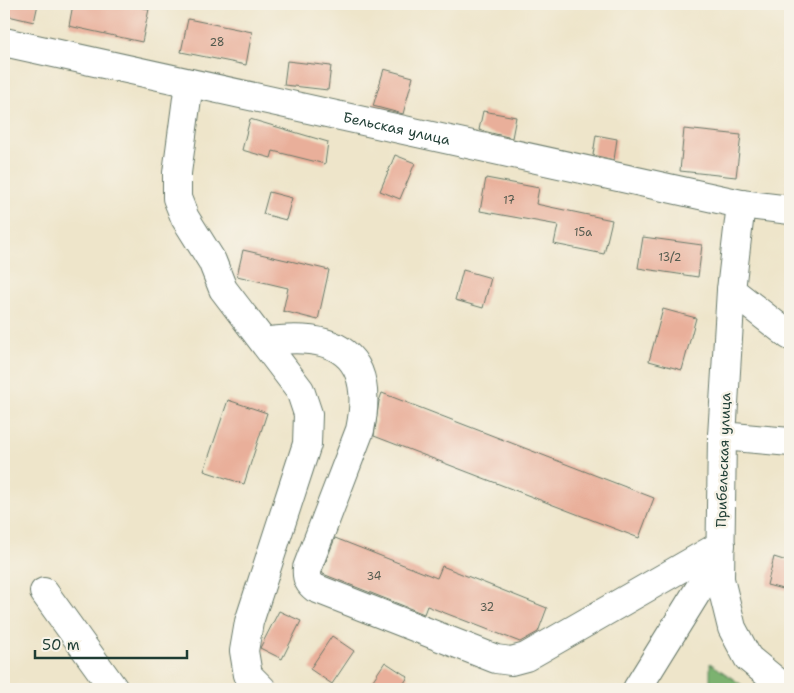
<svg xmlns="http://www.w3.org/2000/svg" width="794" height="693" font-family="'Shantell Sans',sans-serif">
<rect width="100%" height="100%" fill="#f7f3e8"/>
<filter id="ink" filterUnits="userSpaceOnUse"><feTurbulence type="fractalNoise" baseFrequency=".02" numOctaves="2"/><feDisplacementMap in="SourceGraphic" scale="10" xChannelSelector="R" yChannelSelector="G"/><feConvolveMatrix kernelMatrix="1 2 1 2 8 2 1 2 1" color-interpolation-filters="sRGB"/></filter>
<filter id="wash" filterUnits="userSpaceOnUse"><feTurbulence type="fractalNoise" baseFrequency=".0096" numOctaves="4" result="noise"/><feDisplacementMap in="SourceGraphic" scale="20" xChannelSelector="R" yChannelSelector="G"/><feGaussianBlur stdDeviation="1.12" result="paint"/><feColorMatrix in="noise" values="0 0 0 0 0 0 0 0 0 0 0 0 0 0 0 0 0 1.4 0 .05"/><feComposite in="paint" operator="in"/></filter>
<g filter="url(#wash)">
<rect width="100%" height="100%" fill="#eee5ca"/>
<path fill="#7bb26f" stroke="#4d7852" d="M710,663L748,689H710Z"/>
<g id="blocks">
<g fill="#e9af9a">
<path d="M4,4H38L34,22L4,15Z"/>
<path d="M73,4H125L149,9L142,42L69,26Z"/>
<path d="M188,19L252,32L246,65L181,52Z"/>
<path d="M287,61L331,66L328,90L284,85Z"/>
<path d="M384,69L413,77L403,114L373,106Z"/>
<path d="M483,111L516,117L512,138L479,130Z"/>
<path d="M250,119L328,142L325,164L273,151L271,158L242,150Z"/>
<path d="M684,129L741,135L736,177L680,171Z"/>
<path d="M596,135L617,139L614,160L593,155Z"/>
<path d="M395,155L415,163L400,199L380,191Z"/>
<path d="M486,178L539,188L536,204L612,220L604,254L554,244L558,225L480,211Z"/>
<path d="M269,192L292,198L286,220L263,214Z"/>
<path d="M643,237L702,245L698,277L638,268Z"/>
<path d="M243,250L329,270L318,320L283,311L288,288L237,276Z"/>
<path d="M463,270L491,278L483,308L455,300Z"/>
<path d="M663,309L696,318L682,370L649,361Z"/>
<path d="M382,393L654,498L639,538L374,436L379,401Z"/>
<path d="M228,400L267,413L244,484L204,471Z"/>
<path d="M335,538L437,578L442,566L547,608L538,632L520,642L427,606L424,614L323,574L322,571Z"/>
<path d="M774,557L790,562V591L767,585Z"/>
<path d="M279,611L301,621L282,659L260,648Z"/>
<path d="M332,636L354,651L332,684L310,669Z"/>
<path d="M385,662L408,677L400,689H367Z"/>
</g>
</g>
</g>
<g filter="url(#ink)">
<use href="#blocks" fill-opacity="0" stroke="#677868" stroke-width="1"/>
<g fill="none" stroke-linecap="round" stroke-linejoin="round">
<defs>
<g id="minor">
<path id="s1" d="M4,42L741,204L790,210"/>
<path d="M189,83L177,173V198L185,218L212,261L223,289L300,390L308,414L307,444L249,622L244,651L248,675L262,689"/>
<path d="M741,204L731,290L722,436L720,579L732,628L748,658L781,685L790,689"/>
<path d="M731,290L790,336"/>
<path d="M264,342C335,331 376,353 360,430L307,568C306,577 308,583 315,588L496,659L511,661L526,657L721,545"/>
<path d="M722,436L790,442"/>
<path d="M44,592L114,689"/>
<path d="M637,689L720,555"/>
</g>
</defs>
<use href="#minor" stroke="#677868" stroke-width="30"/>
<use href="#minor" stroke="#fff" stroke-width="28"/>
</g>
</g>
<g text-anchor="middle" stroke-width="5" stroke-linejoin="round" paint-order="stroke">
<g font-size="11" fill="#525a4e">
<text x="217" y="46">28</text>
<text x="509" y="204">17</text>
<text x="583" y="236">15а</text>
<text x="670" y="261">13/2</text>
<text x="374" y="580">34</text>
<text x="487" y="611">32</text>
</g>
<g font-size="14" fill="#1f3d34" stroke="#f7f3e8">
<text dy="5" stroke="none"><textPath href="#s1" startOffset="402">Бельская улица</textPath></text>
<text transform="translate(723 460) rotate(-88)" y="5">Прибельская улица</text>
</g>
</g>
<rect width="794" height="693" fill="none" stroke="#f7f3e8" stroke-width="20"/>
<path d="M35 650v8h152v-8" fill="none" stroke="#1f3d34" stroke-width="2.5"/>
<text x="42" y="650" font-size="15" fill="#1f3d34" stroke="#f7f3e8" stroke-width="4" paint-order="stroke">50 m</text>
</svg>
